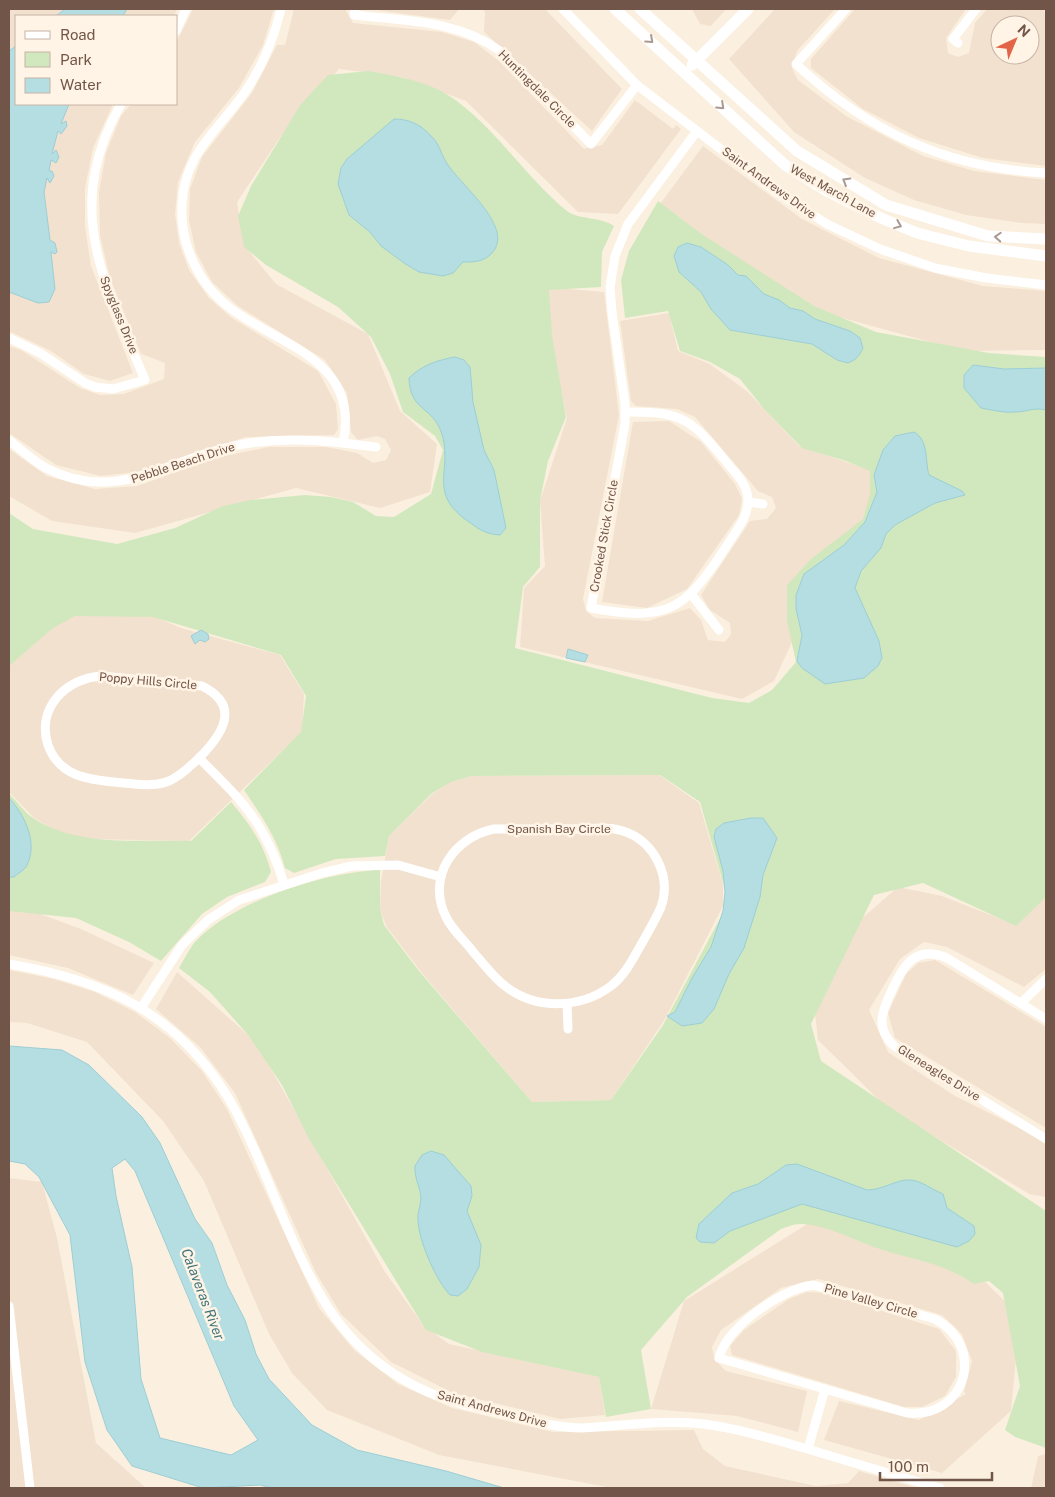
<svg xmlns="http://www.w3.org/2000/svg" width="1055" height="1497" font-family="'Public Sans',sans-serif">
<rect width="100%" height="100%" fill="#fbf0df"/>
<g fill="#f2e1ce" fill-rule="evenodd">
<path d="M9,9H177L174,16H16V104H113L93,148L85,188V227L91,266L133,373L110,381L84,374L51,351L9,331Z"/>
<path d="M193,9H274L263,45L239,88L195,142L178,182L175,214L179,243L189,270L209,298L232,318L318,371L336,404L338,429L334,435L246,437L137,472L101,476L56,465L9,433V346L21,350L80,388L100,395L124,394L164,379L165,363L141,354L110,278L100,235L99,192L106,153L121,116L131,104H176V43Z"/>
<path d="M294,9H345L353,23L442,32L474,42L499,61L584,149L602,145L635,100L673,129L676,125L681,129L618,214L578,212L466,101L402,77L339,69L281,136L237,202L244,245L276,284L368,334L400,411L437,444L430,492L380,508L296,488L135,533L52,521L9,496V449L47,476L95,489L137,486L219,457L269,447H326L357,453L373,463L386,460L391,450L385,439L377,436L358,440L351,432L347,393L325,360L238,306L212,282L196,252L189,220L190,189L202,157L252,93L277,45H285Z"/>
<path d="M368,9H459L450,20Z"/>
<path d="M483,9H545L622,89L592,131L484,32L485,12Z"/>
<path d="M692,9H726L711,26L700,24Z"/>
<path d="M775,9H835L797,51L792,68L798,80L846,116L923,156L974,171L1046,180V224L1022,223L966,215L914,200L865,178L794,132L729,59Z"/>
<path d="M855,9H966L946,38L948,53L958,57L969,53L975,23L987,9H1043L1046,14V166L983,158L919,138L863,109L811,68V59ZM1000,25H1030V55H1000Z"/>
<path d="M703,146L802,219L879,258L983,286L1046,291V350L963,351L817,311L657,208Z"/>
<path d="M546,287L604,292L619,415L583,599L586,611L595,618L648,621L690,608L701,620L708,640L725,642L731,634L730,623L710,610L701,595L750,521L767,519L776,508L772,497L758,491L695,417L677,409L636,406L631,401L620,321L669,313L678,351L710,364L748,392L799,446L870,470L876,506L792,642L774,681L742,699L520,647L524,588L545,566L540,501L567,418L550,339Z"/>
<path d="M669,421L701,442L735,484L742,499L739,515L687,589L647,608L602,602L633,422Z"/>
<path d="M151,615L181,628L280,655L304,694L302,732L189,841L90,839L59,833L34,818L9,792V665L53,627L75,616Z"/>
<path d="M659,775L699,803L723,884V906L665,1019L611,1100L532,1102L421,972L386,926L380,909L381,882L389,836L431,795L450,782L471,776Z"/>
<path d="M898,887L942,896L1001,919L1046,888V969L1024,987L947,947L924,942L900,959L869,1010L888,1052L955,1096L1046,1141V1197L1029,1194L886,1107L818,1040L813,996L852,927Z"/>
<path d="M9,906L24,908L81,929L154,963L133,995L68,968L9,955Z"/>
<path d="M935,960L1046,1027V1128L895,1038L888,1013L906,974L918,963Z"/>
<path d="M9,970L54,979L95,992L135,1012L170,1038L202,1071L227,1109L319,1308L354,1350L398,1384L452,1408L553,1432L694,1430L703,1449L725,1466L816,1486L848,1483L859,1471L917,1488H612L439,1455L327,1410L292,1373L269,1334L204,1181L163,1121L87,1042L27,1023L9,1022Z"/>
<path d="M177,972L256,1042L385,1272L423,1325L449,1344L599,1377L605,1415L560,1419L453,1393L391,1362L341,1314L316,1273L235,1093L200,1047L156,1009Z"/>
<path d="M9,1178L42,1182L57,1238L96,1443L146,1488H9Z"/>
<path d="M809,1223L975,1272L1020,1316L1011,1411L942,1473L824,1440L839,1401L919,1420L966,1394L964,1392L972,1361L962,1334L942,1315L818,1279L781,1288L721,1330L712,1347L715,1360L726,1371L807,1391L798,1432L737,1416L651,1409L684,1301Z"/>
<path d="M807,1292L825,1293L939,1329L956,1351V1377L945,1396L922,1407H904L732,1355L730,1346L744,1330L789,1299Z"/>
<path d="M1046,1454V1488H1031L1038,1456Z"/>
</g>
<g fill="#d1e8bf">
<path d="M368,71C395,76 424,80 448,95C493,124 525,177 567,211C578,220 600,216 614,226L602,252L601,287L549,290L552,335L566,417L548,461L540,501V567L523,587L515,648L712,698L749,703L772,690L796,662L787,621V585L811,559L863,519L870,494V471L846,461L802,448L764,409L740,379L710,362L680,351L668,311L625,318L621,280L629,251L658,201L700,233L814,306L876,332L989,353L1046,357V897L1016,926L923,883L874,895L811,1024L821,1061L1046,1211V1448L1015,1437L1005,1430L1020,1386L1003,1293L989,1281L974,1284C940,1261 915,1261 877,1248C854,1240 825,1224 800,1224C794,1224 787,1227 781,1229L687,1297L641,1350L651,1409L606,1417L599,1377L482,1352L426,1330L308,1137L282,1085L249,1036L210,992L179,968C184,960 189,949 195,942C233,901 325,872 380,870V908L384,925L419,971L532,1102L611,1100L663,1025L725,909L726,893L700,802L660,775L471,776L451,782L431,794L389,836L385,856L336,859L294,873L285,868C277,838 261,815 244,790L301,732L306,696L281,655L153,617L75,616L53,628L9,666V513L33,529L117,544L175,528L223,506L251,500L305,495L331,497L353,502L376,516L394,517L431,494L443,450L435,436L403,412L390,374L371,337L338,307L266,265L244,247L238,216L251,186L301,104L328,75Z"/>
<path d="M9,794C17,801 24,812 33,818C79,848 139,839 191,841L231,802C249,823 264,844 271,872L265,882L227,897L202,914L161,961L129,942L76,918L9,911Z"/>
</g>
<g fill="#b5dee3" stroke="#9cced5" fill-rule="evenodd">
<path d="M65,9H127L123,16H56Z"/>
<path d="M16,46V104H69L61,124L66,121L67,126L61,134L58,131L52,154L56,150L59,157L56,163L51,160L49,171H52L54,176L50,183L47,178L44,192L50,240L55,243L57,252L55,254L51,252L55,289L49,302L38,303L9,292V51Z"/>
<path d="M394,119C410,119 422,125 433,138C440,145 442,157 448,165C462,186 515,228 492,253C484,262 474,262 463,262L453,273L443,276L419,272L404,263L381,246L370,232L349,215L338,184L341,168L347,159Z"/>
<path d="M687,243L701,247L728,265L738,275L746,276L764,294L779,300L790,308L803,311L815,319L850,331L860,338L863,348C859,356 856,360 848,363L837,360L812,344L730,330L711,309L701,292L679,272L674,256L678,247Z"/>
<path d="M455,357L464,360L470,367L473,402L484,450L494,470L506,528L500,535C486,534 480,530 469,522C424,491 456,469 440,429C430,406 410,410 409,378C422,365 438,360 455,357Z"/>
<path d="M973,365L1004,369L1046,368V410C1033,407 1028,412 1014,412C1004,413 992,410 981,408L964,388V375Z"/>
<path d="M914,432C929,440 925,462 929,475L962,491L965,495L935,503L895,525L886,534L881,548L861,571L855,588L879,641L882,658L878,666L864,678L825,684L802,668L797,661L802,635L796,609V595L804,574L844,545L865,522L877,492L874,475L883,450L895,436Z"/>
<path d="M201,630L208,634L209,639L205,642L200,640L195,644L191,636Z"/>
<path d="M568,649L588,655L585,662L566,658Z"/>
<path d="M9,798C25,815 39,844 26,867C23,871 17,874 14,877H9Z"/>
<path d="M751,818H763L777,838L763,875L760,897L744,948L729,974L714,1009L702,1023L682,1026L667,1016L675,1012L692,978L711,947L723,911L725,892L723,871L714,837L716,829L724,823Z"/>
<path d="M9,1046L62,1050L89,1065L142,1117L160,1143L195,1219L212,1243L227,1285L245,1320L256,1354L269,1379L312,1425L357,1450L446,1471L504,1488H272L260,1485L203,1488L132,1466L107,1430L85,1362L70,1235L39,1177L25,1164L9,1161ZM125,1159L135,1171L234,1406L258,1440L231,1455L160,1438L141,1379L132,1267L116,1196L112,1168Z"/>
<path d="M431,1151L444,1155L471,1186L472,1196L467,1211L481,1245L479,1267L467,1289L458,1296L450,1295C436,1280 419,1242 418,1220C417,1213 421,1205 421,1197C420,1187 414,1177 415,1166L422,1155Z"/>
<path d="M797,1164L867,1190C883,1190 897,1179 910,1180C920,1180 933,1190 943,1194L947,1208L974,1226L975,1234L969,1241L957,1247L802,1204L730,1231L714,1243L700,1242L696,1238L699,1224L732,1193L758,1184L786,1165Z"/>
</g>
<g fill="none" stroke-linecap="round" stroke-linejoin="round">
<g stroke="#fff" stroke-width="9">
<path d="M355,9L354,15C404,21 458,20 500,51L591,144L637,85"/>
<path d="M563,9L637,85L778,193L827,224L880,249L935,268L986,278L1046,285"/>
<path d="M846,9L796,64C869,132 946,168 1046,173"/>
<path d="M176,31L186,9"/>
<path d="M958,43L953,39L976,9"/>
<path d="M9,338L40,353L85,383L95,387L113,389L145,380C104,282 62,208 121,104"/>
<path d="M626,412C684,411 692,420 728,464C737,475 747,484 748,499C749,517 735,532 726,547C684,611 668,622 591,608L625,424V404L612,313L610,287L615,256L628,224L697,131"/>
<path d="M9,440C21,450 32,460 46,468C112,502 158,466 221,449C261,438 302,438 343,443C361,360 280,346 230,308C198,284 180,244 182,205C184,153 218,131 245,92C262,67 274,38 281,9"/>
<path d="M343,443L376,447"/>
<path d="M748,502L763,504"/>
<path d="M691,594L719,630"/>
<path d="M102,676L202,686C242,706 222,735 199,758C189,767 181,776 169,781C155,787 139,784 124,783C93,780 60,779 48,745C36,708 66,678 102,676Z"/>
<path d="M199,758C243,802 265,822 284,884"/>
<path d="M494,829C522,829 550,829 578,829C592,829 609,826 623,831C654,841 672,876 661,907C656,919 648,932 642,943C633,959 625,975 611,986C580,1009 536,1010 505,986C493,977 484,964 474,953C465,941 452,930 446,917C426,877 454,837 494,829Z"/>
<path d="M9,964C104,980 177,1012 229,1099C254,1142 271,1191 291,1236C317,1296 345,1346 404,1380C436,1399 472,1407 508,1415C533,1421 557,1428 582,1428C623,1426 663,1419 704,1424C741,1429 776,1440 811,1450C854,1463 897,1476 940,1488"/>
<path d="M1021,1003L1046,979"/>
<path d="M567,1004L568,1029"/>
<path d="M141,1008L182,945L208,920L239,900L322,873L352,866L398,865L441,877"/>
<path d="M1046,1019L947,958C916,945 904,964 892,990C882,1011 875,1028 894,1046L1046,1139"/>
<path d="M813,1285L935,1319C987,1347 966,1419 907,1413L719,1358C726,1327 783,1288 813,1285Z"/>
<path d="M9,1306L30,1488"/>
<path d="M808,1449L825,1389"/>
</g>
<g stroke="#fff" stroke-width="11">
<path d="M615,9L785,165L827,191L881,218L917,233L969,246L1046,256"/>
<path d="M640,9L797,151L886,205L988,236L1046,239"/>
<path d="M692,65L748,9"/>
</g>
</g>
<defs><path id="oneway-chevron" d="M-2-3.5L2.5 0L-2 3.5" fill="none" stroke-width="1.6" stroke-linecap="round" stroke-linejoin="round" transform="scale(1.25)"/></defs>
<g stroke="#aa9991">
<use href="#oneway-chevron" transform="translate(650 40) rotate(42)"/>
<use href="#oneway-chevron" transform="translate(721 106) rotate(43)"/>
<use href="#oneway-chevron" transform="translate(846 181) rotate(-149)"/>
<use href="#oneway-chevron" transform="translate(898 225) rotate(22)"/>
<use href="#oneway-chevron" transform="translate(998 237) rotate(-177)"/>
</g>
<g text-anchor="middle" stroke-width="5" stroke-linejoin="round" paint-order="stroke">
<g font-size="12" fill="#715548" stroke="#fff4e5">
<text transform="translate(537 89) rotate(45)" y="4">Huntingdale Circle</text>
<text transform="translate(769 183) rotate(36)" y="4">Saint Andrews Drive</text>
<text transform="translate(833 191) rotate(29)" y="4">West March Lane</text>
<text transform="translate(119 315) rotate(68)" y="4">Spyglass Drive</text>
<text transform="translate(183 463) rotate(-18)" y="4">Pebble Beach Drive</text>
<text transform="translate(604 536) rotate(-80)" y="4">Crooked Stick Circle</text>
<text transform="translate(148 681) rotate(5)" y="4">Poppy Hills Circle</text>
<text x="559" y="833">Spanish Bay Circle</text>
<text transform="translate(939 1073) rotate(32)" y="4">Gleneagles Drive</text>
<text transform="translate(871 1301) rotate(16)" y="4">Pine Valley Circle</text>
<text transform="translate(492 1409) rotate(15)" y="4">Saint Andrews Drive</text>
</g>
<g font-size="14" font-style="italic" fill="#40757d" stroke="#fff4e5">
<text transform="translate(203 1294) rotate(69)" y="5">Calaveras River</text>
</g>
</g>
<rect width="1055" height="1497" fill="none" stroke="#715548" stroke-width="20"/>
<rect x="15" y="15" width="162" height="90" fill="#fff4e5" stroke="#c6b4a6"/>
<rect x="25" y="31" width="25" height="8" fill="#ffffff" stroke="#c6b4a6"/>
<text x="60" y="40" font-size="15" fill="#715548">Road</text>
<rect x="25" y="52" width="25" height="15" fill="#d1e8bf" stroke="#c6b4a6"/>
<text x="60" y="65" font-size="15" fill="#715548">Park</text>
<rect x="25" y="78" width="25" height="15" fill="#b5dee3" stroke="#c6b4a6"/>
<text x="60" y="90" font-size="15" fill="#715548">Water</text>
<g transform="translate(1015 40) rotate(44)"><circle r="24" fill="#fff4e5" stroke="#c6b4a6"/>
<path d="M0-4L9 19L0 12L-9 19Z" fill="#e36547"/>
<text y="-8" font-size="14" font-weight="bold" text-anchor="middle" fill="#715548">N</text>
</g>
<path d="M880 1472v8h112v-8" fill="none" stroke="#715548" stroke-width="2.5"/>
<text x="888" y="1472" font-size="15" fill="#715548" stroke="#fff4e5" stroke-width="4" paint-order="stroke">100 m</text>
</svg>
